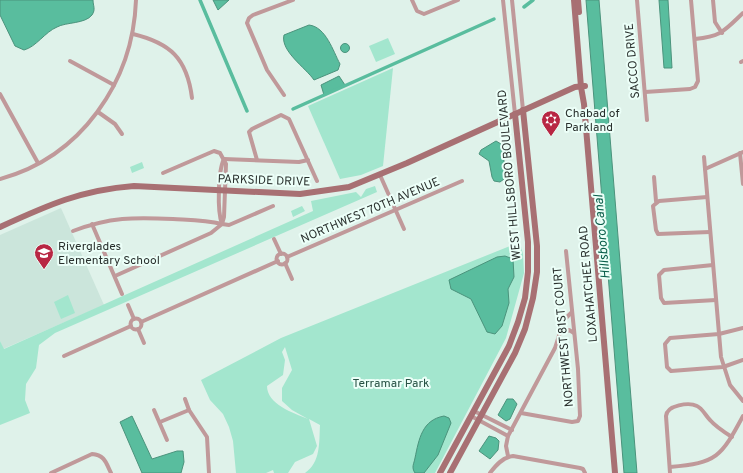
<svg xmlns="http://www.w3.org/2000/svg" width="743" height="473" font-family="Overpass,sans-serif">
<rect width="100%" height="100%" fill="#dff2ea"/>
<path fill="#cbe5db" d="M61,208L104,305L3,349L0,341V235Z"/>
<g fill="#a3e6ce" fill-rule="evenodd">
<path d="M388,38L395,54L376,62L369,46Z"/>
<path d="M393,68L383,166L361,175L340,179L308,106Z"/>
<path d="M142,162L144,168L132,173L130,167Z"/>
<path d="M375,186L377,192L55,333L39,345L36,368L26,384L25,400L30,413L0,425V341L4,349L313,211L311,201L356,192L361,197L366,189Z"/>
<path d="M302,206L305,211L293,217L291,211Z"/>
<path d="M520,242L523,254L524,273L506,338L435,473H305C321,462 319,442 320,425L309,419L317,446L313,454L295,462L288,473H274L273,470L266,473H236L233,441L229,427L223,414L210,400L201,380L281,338ZM285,347L292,370L282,388V401L292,410L308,419C293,413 267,404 267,386L283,375L285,360L282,352Z"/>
<path d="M68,295L75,313L61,319L54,302Z"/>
</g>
<g fill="#59bd9e" stroke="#4b937c">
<path d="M0,0H93C93,6 96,9 92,15C85,24 66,22 57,27C45,32 36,47 24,50L15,46L0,15Z"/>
<path d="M213,0H229L218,10Z"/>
<path d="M586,0H599L637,473H624Z"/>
<path d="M659,0H668L672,68H664Z"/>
<path d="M309,25C326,27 333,51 340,64L338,70L314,80C306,68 280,51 284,35Z"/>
<circle cx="345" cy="48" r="4.5"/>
<path d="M339,76L345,85L324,95L321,85Z"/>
<path d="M496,141L501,144L506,172L504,179L500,182L494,181L492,177L489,161L479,154L481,150Z"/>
<path d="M505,256L513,259L514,277L508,289L509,303L502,326L495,334L487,332L471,299L451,289L449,280L497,257Z"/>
<path d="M507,399H513L517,404L510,419L506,421L498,415Z"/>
<path d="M132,416L152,459L177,451H183L184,462L181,473H142L120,422Z"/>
<path d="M444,416L449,418L451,423L438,455L424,473H415C411,467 414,464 415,458C419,439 422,420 444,416Z"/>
<path d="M489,436L496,438L499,441L498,450L490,459L479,451Z"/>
</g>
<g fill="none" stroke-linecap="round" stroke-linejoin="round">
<g stroke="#59bd9e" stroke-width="3.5">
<path d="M200,0L247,111"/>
<path d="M524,7L533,0"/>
<path d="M293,109L494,19"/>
</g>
<g stroke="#c0999a" stroke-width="4">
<path d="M412,0L417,11L424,14L458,0"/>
<path d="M503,0L515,114"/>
<path d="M512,0L523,110"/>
<path d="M637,0L647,120"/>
<path d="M713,0L715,22L722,33"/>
<path d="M133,34C170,43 187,58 192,98"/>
<path d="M695,39C722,36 724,31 743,13"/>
<path d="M70,61L114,85"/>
<path d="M741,62L743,61"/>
<path d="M645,92L690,89L695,87L698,81L691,0"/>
<path d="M0,94L38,163"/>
<path d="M284,95L267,70L247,23L249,18L253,15L293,0"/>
<path d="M98,112L115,124L122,134"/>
<path d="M740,153L743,184"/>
<path d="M704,157L721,357L730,385L743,401"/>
<path d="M224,159L299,162L308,160"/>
<path d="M257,160L249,132L252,129L281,115L289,119L317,181"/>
<path d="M705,169L743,152"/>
<path d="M163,173L214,151L220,153L226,164L224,217L222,224"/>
<path d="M380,175L404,229"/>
<path d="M654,177L656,201"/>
<path d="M0,179C81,157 133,82 136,0"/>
<path d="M707,197L659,201L653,206L656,230L658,234L710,232"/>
<path d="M92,224L122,294"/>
<path d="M222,224C217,211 218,171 224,159"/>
<path d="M73,231C110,217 134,217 173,219C189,220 205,220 222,224"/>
<path d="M274,239L281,254"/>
<circle cx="282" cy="259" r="5.5"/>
<path d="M287,257L462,181"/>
<path d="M285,263L292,279"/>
<path d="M713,265L664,270L659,275L661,298L664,303L716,300"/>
<path d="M115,276L211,233L222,224L229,225L273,206"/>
<path d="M128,305L134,319"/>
<circle cx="136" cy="324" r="5.5"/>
<path d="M141,322L278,261"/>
<path d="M743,328L719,334L670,338L665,344L667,367L671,371L723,367L743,360"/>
<path d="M138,329L144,343"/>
<path d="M560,333L569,330L574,333"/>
<path d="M64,356L131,326"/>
<path d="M185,399L189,410L207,437L209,473"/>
<path d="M154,410L167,440"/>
<path d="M474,411L512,430"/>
<path d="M521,413L572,422L578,421L580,416L578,369L566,251"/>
<path d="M471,416L508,436"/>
<path d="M160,422L189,410"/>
<path d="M508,456L506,446L508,436L555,348L564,320L572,312"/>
<path d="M670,467C717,463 721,457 743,416"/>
<path d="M51,473L92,454C105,455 106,463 111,473"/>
<path d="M490,473C496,465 503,457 513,456L580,468L583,469L585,473"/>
<path d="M670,473L666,416C667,405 689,402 697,406C702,408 706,416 710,420C716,427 724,432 732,437"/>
</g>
<g stroke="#a87073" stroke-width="6">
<path d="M574,0L581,87L584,104L615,473"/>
<path d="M578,0L579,12"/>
<path d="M0,227C48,205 81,190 134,186L300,194L349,187L407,163L575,87L585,86"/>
<path d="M440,473L509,346L518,322L525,298L528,272V242L515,114"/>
<path d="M450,473L515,353L525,329L533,298L537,272V246L523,110"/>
</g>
</g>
<defs>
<symbol id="synagogue-pin" viewBox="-11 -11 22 30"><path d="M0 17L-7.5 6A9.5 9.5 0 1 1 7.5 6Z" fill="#b82643" stroke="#ecfff8"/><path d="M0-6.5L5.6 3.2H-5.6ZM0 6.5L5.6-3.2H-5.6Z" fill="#fff"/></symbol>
<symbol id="school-pin" viewBox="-11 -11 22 30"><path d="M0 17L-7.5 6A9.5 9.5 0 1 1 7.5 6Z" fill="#b82643" stroke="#ecfff8"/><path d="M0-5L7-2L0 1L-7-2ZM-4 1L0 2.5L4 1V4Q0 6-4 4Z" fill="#fff"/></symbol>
</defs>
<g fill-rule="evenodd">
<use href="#synagogue-pin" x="540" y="109" width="22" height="30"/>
<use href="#school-pin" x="33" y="242" width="22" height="30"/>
</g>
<g text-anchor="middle" stroke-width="4" stroke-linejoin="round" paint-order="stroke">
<g font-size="12" fill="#29302d" stroke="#ecfff8">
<text transform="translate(632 61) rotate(-95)" y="4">SACCO DRIVE</text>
<text transform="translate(509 175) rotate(-95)" y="4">WEST HILLSBORO BOULEVARD</text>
<text transform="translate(264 180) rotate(2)" y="4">PARKSIDE DRIVE</text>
<text transform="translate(370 210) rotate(-23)" y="4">NORTHWEST 70TH AVENUE</text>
<text transform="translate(588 284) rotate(-95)" y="4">LOXAHATCHEE ROAD</text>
<text transform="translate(563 337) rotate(-95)" y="4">NORTHWEST 81ST COURT</text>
</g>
<g font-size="12" fill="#29302d" stroke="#ecfff8" text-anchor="start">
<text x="565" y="117">Chabad of<tspan x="565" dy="14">Parkland</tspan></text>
<text x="58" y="250">Riverglades<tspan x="58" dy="14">Elementary School</tspan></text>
</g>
<g font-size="12" fill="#275244" stroke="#ecfff8">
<text x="391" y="387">Terramar Park</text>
</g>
<g font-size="13" font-style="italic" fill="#0a5e4a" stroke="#ecfff8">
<text transform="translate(601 237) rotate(-95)" y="5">Hillsboro Canal</text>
</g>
</g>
</svg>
